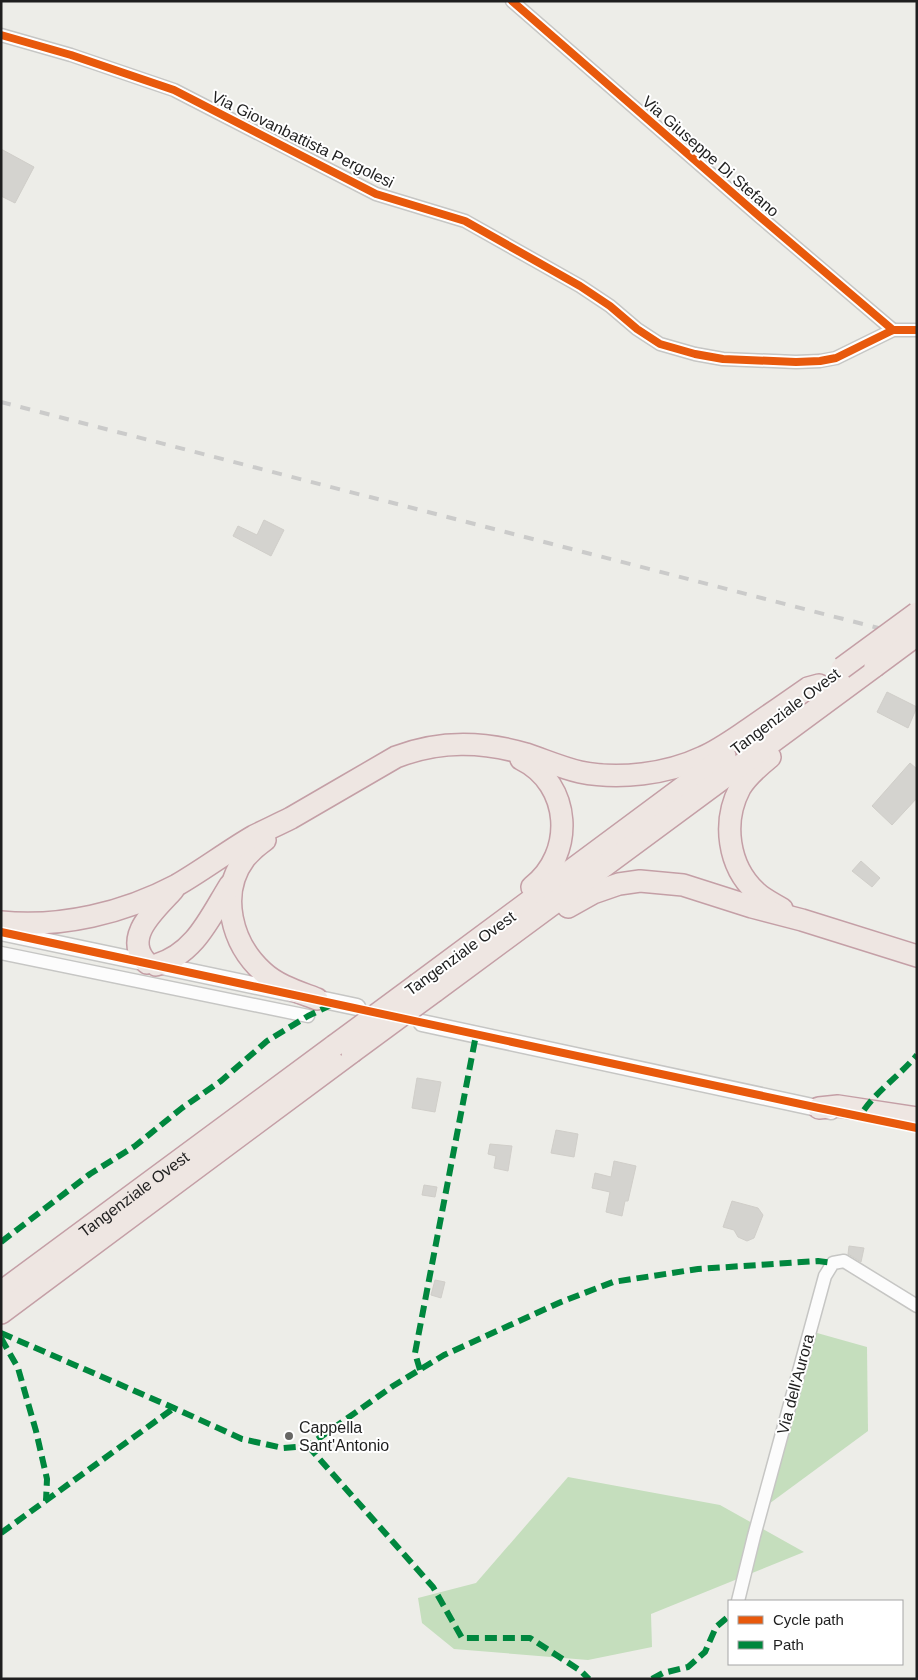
<svg xmlns="http://www.w3.org/2000/svg" width="918" height="1680" font-family="Arial,sans-serif">
<rect width="100%" height="100%" fill="#edede8"/>
<g fill="#c5debd">
<path d="M810,1331L867,1347L868,1431L762,1509Z"/>
<path d="M568,1477L720,1505L804,1552L651,1614L652,1647L588,1660L454,1649L422,1623L418,1598L476,1583Z"/>
</g>
<g fill="#d4d3cf" stroke="#d0cec9">
<path d="M1,149L34,167L15,203L1,196Z"/>
<path d="M264,520L284,530L271,556L233,536L238,526L257,535Z"/>
<path d="M887,692L917,707L908,728L877,712Z"/>
<path d="M910,763L917,769V798L892,825L872,806Z"/>
<path d="M861,861L880,878L872,887L852,871Z"/>
<path d="M417,1078L441,1082L435,1112L412,1108Z"/>
<path d="M556,1130L578,1134L574,1157L551,1153Z"/>
<path d="M490,1144L512,1146L508,1171L494,1168L496,1156L488,1154Z"/>
<path d="M614,1161L636,1166L628,1201H625L622,1216L606,1212L610,1192L592,1188L595,1173L611,1177Z"/>
<path d="M424,1185L437,1187L435,1197L422,1195Z"/>
<path d="M732,1201L758,1208L763,1215L754,1238L747,1241L738,1237L734,1230L723,1227Z"/>
<path d="M849,1246L864,1248L861,1262L848,1254Z"/>
<path d="M435,1280L445,1282L441,1298L431,1295Z"/>
</g>
<g fill="none" stroke-linecap="round" stroke-linejoin="round">
<defs>
<g id="minor">
<path d="M512,1L759,216L893,330"/>
<path d="M1,35L71,55L174,90L376,194L465,221L580,286L610,306L637,329L660,344L695,354L723,359L796,362L820,361L836,358L893,330H917"/>
<path d="M1,953L308,1016"/>
<path d="M738,1601L754,1536L825,1276L833,1263L844,1261L917,1306"/>
</g>
<g id="tertiary">
<path d="M1,932L357,1007"/>
<path d="M422,1023L831,1111"/>
</g>
<g id="trunk">
<path d="M770,757C759,766 747,776 740,788C722,822 728,866 756,892C763,899 774,904 782,909"/>
<path d="M521,759C572,784 575,854 532,887"/>
<path d="M265,840C258,845 251,851 245,858C218,894 232,944 263,972C278,986 299,992 317,999"/>
<path d="M568,907L593,893L619,884L640,881L683,885L752,907L802,920L917,956"/>
<path d="M1,922C61,928 124,913 177,885C203,870 228,851 254,836C266,830 279,824 291,818C326,798 361,777 396,757C440,740 482,741 526,754C544,760 562,768 580,772C619,780 667,774 703,757C719,750 734,739 749,729C769,715 788,702 808,688L819,685"/>
<path d="M147,963C122,937 155,910 173,890"/>
<path d="M156,965C195,954 210,917 230,885"/>
<path d="M418,984L725,756"/>
<path d="M435,991L875,666"/>
<path d="M819,1108L838,1106L917,1118"/>
<path id="s1" d="M1,1292L334,1046"/>
<path d="M1,1313L352,1052"/>
</g>
</defs>
<use href="#minor" stroke="#c6c6c4" stroke-width="15"/>
<use href="#tertiary" stroke="#c6c6c4" stroke-width="19"/>
<use href="#trunk" stroke="#c49fa6" stroke-width="24"/>
<use href="#minor" stroke="#fcfcfc" stroke-width="12"/>
<use href="#tertiary" stroke="#fcfcfc" stroke-width="16"/>
<use href="#trunk" stroke="#eee6e2" stroke-width="21"/>
<path stroke="#cbcbca" stroke-width="4" stroke-dasharray="10 10" stroke-linecap="butt" d="M1,402L917,638"/>
<defs>
<g id="trunk-bridge">
<path d="M875,666L917,635"/>
<path d="M842,668L917,613"/>
<path d="M334,1046L418,984"/>
<path d="M352,1052L435,991"/>
</g>
</defs>
<use href="#trunk-bridge" stroke="#c49fa6" stroke-width="24" stroke-linecap="butt"/>
<use href="#trunk-bridge" stroke="#eee6e2" stroke-width="21"/>
<g stroke="#00873e" stroke-width="6" stroke-dasharray="12 6" stroke-linecap="butt">
<path d="M864,1110C879,1089 900,1075 917,1055"/>
<path d="M1,1242L90,1174L135,1146L182,1108L221,1081L267,1041L308,1016L333,1004"/>
<path d="M1,1333L174,1408L242,1439L283,1448L308,1446L393,1386L444,1355L561,1302L613,1282L698,1269L818,1261L833,1263"/>
<path d="M1,1338L18,1368L36,1431L47,1479L46,1501"/>
<path d="M420,1370L415,1353L476,1035"/>
<path d="M308,1446L433,1587L462,1638H530L581,1671L589,1679"/>
<path d="M1,1533L174,1408"/>
<path d="M652,1679L663,1673L688,1667L705,1652L716,1627L729,1616"/>
</g>
<defs>
<g id="cycleway">
<path d="M512,1L759,216L893,330"/>
<path d="M1,35L71,55L174,90L376,194L465,221L580,286L610,306L637,329L660,344L695,354L723,359L796,362L820,361L836,358L893,330H917"/>
<path d="M1,932L819,1108L917,1128"/>
</g>
</defs>
<use href="#cycleway" stroke="#fff" stroke-width="11"/>
<use href="#cycleway" stroke="#e8590c" stroke-width="8"/>
</g>
<circle fill="#676765" stroke="#fff" stroke-width="2" cx="289" cy="1436" r="5"/>
<g text-anchor="middle" stroke-width="4" stroke-linejoin="round" paint-order="stroke">
<g font-size="16" fill="#1f1f1f" stroke="#fff">
<text transform="translate(303 139) rotate(26)" y="6">Via Giovanbattista Pergolesi</text>
<text transform="translate(711 156) rotate(41)" y="6">Via Giuseppe Di Stefano</text>
<text transform="translate(785 711) rotate(-37)" y="6">Tangenziale Ovest</text>
<text transform="translate(460 953) rotate(-36)" y="6">Tangenziale Ovest</text>
<text dy="6" stroke="none"><textPath href="#s1" startOffset="165">Tangenziale Ovest</textPath></text>
<text transform="translate(795 1384) rotate(-75)" y="6">Via dell'Aurora</text>
</g>
<g font-size="16" fill="#1f1f1f" stroke="#fff" text-anchor="start">
<text x="299" y="1433">Cappella<tspan x="299" dy="18">Sant'Antonio</tspan></text>
</g>
</g>
<rect width="918" height="1680" fill="none" stroke="#1f1f1f" stroke-width="5"/>
<rect x="728" y="1600" width="175" height="65" fill="#ffffff" stroke="#a5a5a5"/>
<rect x="738" y="1616" width="25" height="8" fill="#e8590c" stroke="#a5a5a5"/>
<text x="773" y="1625" font-size="15" fill="#1f1f1f">Cycle path</text>
<rect x="738" y="1641" width="25" height="8" fill="#00873e" stroke="#a5a5a5"/>
<text x="773" y="1650" font-size="15" fill="#1f1f1f">Path</text>
</svg>
